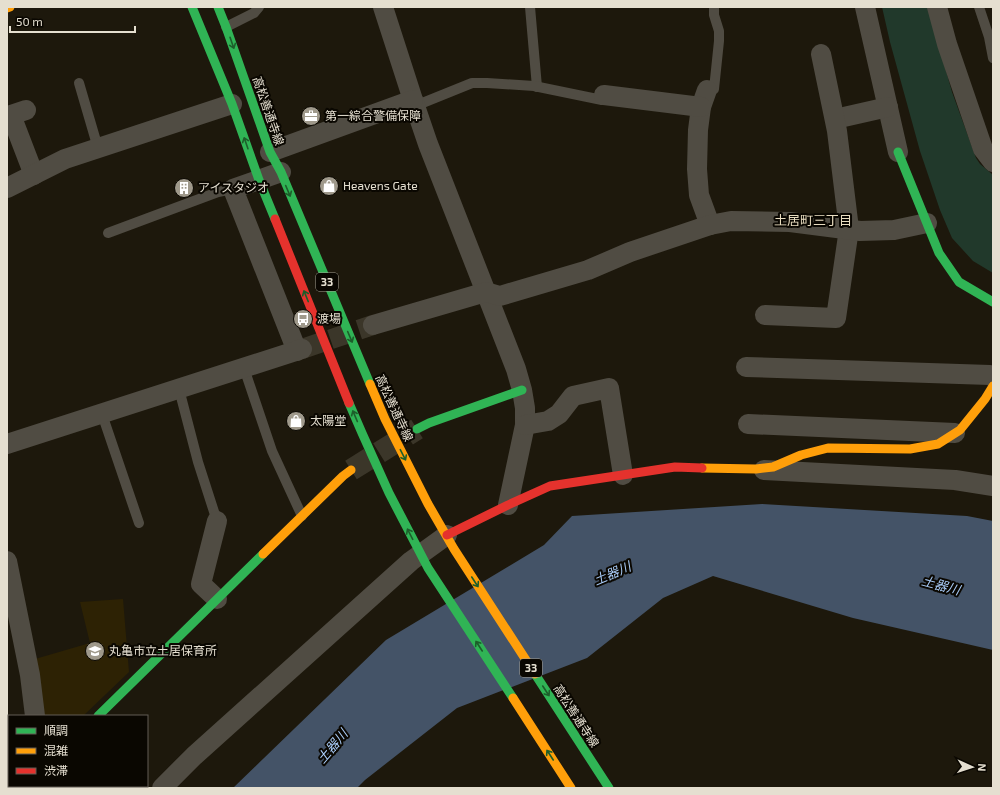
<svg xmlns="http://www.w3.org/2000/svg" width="1000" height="795" font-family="'Exo 2','Noto Sans JP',sans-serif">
<rect width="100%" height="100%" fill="#1d180c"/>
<path fill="#2d2204" d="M123,599L129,672L83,716H41L35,659L90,643L80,602Z"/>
<path fill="#21392b" d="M882,7H928L952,92L976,158L980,164L993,175V273L973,261L952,238L940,210L920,151L890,42Z"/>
<path fill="#445367" d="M762,504L967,516L993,521V650L853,618L713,576L663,598L587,658L457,708L365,780L357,788H233L386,640L544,545L572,516Z"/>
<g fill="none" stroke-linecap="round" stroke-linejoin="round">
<path stroke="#3b3629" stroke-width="20" stroke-dasharray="20 10" stroke-linecap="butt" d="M302,349L373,325"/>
<path stroke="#3b3629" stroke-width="22" stroke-dasharray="22 11" stroke-linecap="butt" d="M351,470L417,429"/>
<g stroke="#504c43" stroke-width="10">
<path d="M530,7L537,87"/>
<path d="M979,7L989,37L993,58"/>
<path d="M226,27L254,13L259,7"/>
<path d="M79,83L98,148"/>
<path d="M707,90L714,89L719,41V31L714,15V7"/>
<path d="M415,106L472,83H487L534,86L602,100L604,95"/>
<path d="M108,233L218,192L233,189"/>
<path d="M244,368L272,451L302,516"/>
<path d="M179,389L198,462L217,521"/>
<path d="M102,414L139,523"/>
</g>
<g stroke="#504c43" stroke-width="20">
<path d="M383,7L413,100L428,144L516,369L522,390L525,408V425L508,505"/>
<path d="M865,7L898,152"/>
<path d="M937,7L947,44L983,149L993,162"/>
<path d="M707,90L701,107L698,130L697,169L699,195L710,225"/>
<path d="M604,95L701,107"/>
<path d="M26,110L11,115L34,175"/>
<path d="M835,119L888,107"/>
<path d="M270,152L413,100"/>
<path d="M281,172L233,189L297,351"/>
<path d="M7,188L65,159L232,104"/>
<path d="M765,315L836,318L849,229L837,131L821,54"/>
<path d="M373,325L486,292L500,296L588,270L630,252L710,225L731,221L790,222L860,231L894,230L927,223"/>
<path d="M746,367L990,375L993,377"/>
<path d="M748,424L955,433"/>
<path d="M525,425L548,421L559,414L573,396L609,388L623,475"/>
<path d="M7,444L302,349"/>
<path d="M764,470L955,480L993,486"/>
<path d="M217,521L201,584L217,599"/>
<path d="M7,561L30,675L35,716"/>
<path d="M162,788L194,756L411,561L447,535"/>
</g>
<g stroke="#30b455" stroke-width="9">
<path d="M192,7L232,104L259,180L275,219"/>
<path d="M218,7L226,27L270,152L281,172L370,384"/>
<path d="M898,152L939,253L959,282L993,302"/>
<path d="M349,403L362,433L389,493L428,568L513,698"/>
<path d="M417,429L429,423L522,390"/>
<path d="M535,674L609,788"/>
<path d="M98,716L263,554"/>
<path d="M24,788L26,786"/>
</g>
<g stroke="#ff9f0a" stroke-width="9">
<path d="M7,8L10,7"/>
<path d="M370,384L385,419L428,504L454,549L535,674"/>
<path d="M702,468L756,469L773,467L801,455L828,448L910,449L938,444L960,430L985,399L993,386"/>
<path d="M263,554L343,476L351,470"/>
<path d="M513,698L571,788"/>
</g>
<g stroke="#e5322d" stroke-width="9">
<path d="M275,219L349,403"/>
<path d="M447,535L508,505L550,486L675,467L702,468"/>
</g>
</g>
<defs><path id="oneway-shaft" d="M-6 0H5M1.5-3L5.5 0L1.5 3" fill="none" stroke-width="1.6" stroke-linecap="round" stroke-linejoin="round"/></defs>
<g stroke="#1d5e2b">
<use href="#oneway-shaft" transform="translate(232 43) rotate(71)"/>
<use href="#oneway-shaft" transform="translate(246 143) rotate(-109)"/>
<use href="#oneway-shaft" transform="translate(288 191) rotate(67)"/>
<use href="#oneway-shaft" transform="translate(306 296) rotate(-112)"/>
<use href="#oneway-shaft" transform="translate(350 337) rotate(67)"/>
<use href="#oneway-shaft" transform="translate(355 416) rotate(-113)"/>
<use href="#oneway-shaft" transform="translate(403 455) rotate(63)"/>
<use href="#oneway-shaft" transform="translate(410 534) rotate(-117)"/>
<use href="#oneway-shaft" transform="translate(475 582) rotate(57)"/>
<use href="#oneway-shaft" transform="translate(479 646) rotate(-123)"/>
<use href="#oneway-shaft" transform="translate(546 691) rotate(57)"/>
<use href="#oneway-shaft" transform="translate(550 755) rotate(-123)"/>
</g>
<defs>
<symbol id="office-disc" viewBox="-11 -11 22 22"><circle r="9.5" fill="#9f998b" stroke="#0a0701"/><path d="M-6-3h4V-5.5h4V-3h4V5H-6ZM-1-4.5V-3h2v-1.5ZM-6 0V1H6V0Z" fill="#fff"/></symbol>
<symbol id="shop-disc" viewBox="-11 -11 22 22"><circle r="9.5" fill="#9f998b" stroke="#0a0701"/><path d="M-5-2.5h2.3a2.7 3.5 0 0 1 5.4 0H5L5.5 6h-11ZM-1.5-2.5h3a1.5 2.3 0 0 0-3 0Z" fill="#fff"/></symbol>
<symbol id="building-disc" viewBox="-11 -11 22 22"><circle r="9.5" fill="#9f998b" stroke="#0a0701"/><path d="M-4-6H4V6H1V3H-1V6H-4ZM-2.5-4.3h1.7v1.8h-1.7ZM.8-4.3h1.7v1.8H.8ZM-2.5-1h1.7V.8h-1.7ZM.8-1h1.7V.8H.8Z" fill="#fff"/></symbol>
<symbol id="bus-disc" viewBox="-11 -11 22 22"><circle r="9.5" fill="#9f998b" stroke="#0a0701"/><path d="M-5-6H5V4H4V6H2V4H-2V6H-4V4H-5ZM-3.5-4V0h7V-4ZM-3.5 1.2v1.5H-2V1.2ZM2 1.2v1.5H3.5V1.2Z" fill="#fff"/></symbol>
<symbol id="school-disc" viewBox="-11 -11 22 22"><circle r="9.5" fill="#9f998b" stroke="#0a0701"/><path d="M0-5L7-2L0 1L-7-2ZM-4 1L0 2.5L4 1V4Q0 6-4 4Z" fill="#fff"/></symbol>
</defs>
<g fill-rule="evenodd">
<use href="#office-disc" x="300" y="105" width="22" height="22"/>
<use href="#shop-disc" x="318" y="175" width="22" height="22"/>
<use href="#building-disc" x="173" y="177" width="22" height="22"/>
<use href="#bus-disc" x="292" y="308" width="22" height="22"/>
<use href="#shop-disc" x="285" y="410" width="22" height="22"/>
<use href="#school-disc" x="84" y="640" width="22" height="22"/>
</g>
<g text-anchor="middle" stroke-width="4" stroke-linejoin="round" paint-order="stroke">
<g fill="#0a0701" stroke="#a39e92" stroke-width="1">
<rect x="316" y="273" width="22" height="18" rx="3"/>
<rect x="520" y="659" width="22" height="18" rx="3"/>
</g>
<g font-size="11" font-weight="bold" fill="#e5dfd0">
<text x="327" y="286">33</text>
<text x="531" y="672">33</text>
</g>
<g font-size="12" fill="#e5dfd0" stroke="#0a0701">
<text transform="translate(268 111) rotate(71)" y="4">高松善通寺線</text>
<text transform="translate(394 408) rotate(65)" y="4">高松善通寺線</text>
<text transform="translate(576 716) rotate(57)" y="4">高松善通寺線</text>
</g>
<g font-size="12" fill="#e5dfd0" stroke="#0a0701" text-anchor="start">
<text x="325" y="120">第一綜合警備保障</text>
<text x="343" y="190">Heavens Gate</text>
<text x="198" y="192">アイスタジオ</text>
<text x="317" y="323">渡場</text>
<text x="310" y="425">太陽堂</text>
<text x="109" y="655">丸亀市立土居保育所</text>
</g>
<g font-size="13" fill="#e9ddc0" stroke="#0a0701">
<text x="813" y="225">土居町三丁目</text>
</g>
<g font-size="13" font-style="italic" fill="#aacdf9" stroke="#0a0701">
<text transform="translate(612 573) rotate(-23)" y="5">土器川</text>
<text transform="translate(941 585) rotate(15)" y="5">土器川</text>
<text transform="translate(332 746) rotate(-50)" y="5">土器川</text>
</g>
</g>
<rect width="1000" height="795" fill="none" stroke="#e5dfd0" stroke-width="16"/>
<rect x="8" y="715" width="140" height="72" fill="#0a0701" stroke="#625d54"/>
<rect x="16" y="728" width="20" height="6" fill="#30b455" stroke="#625d54"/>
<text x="44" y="735" font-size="12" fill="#e5dfd0">順調</text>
<rect x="16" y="748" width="20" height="6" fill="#ff9f0a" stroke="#625d54"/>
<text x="44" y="755" font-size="12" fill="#e5dfd0">混雑</text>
<rect x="16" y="768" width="20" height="6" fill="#e5322d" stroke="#625d54"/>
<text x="44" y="775" font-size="12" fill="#e5dfd0">渋滞</text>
<g transform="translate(972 767) rotate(93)" stroke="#0a0701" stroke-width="3" paint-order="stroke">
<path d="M0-3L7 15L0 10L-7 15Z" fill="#e5dfd0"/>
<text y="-6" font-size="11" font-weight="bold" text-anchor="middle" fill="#e5dfd0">N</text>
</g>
<path d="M10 26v6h125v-6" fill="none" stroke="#e5dfd0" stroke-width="2"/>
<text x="16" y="26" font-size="12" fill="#e5dfd0" stroke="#0a0701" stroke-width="3" paint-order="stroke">50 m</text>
</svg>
